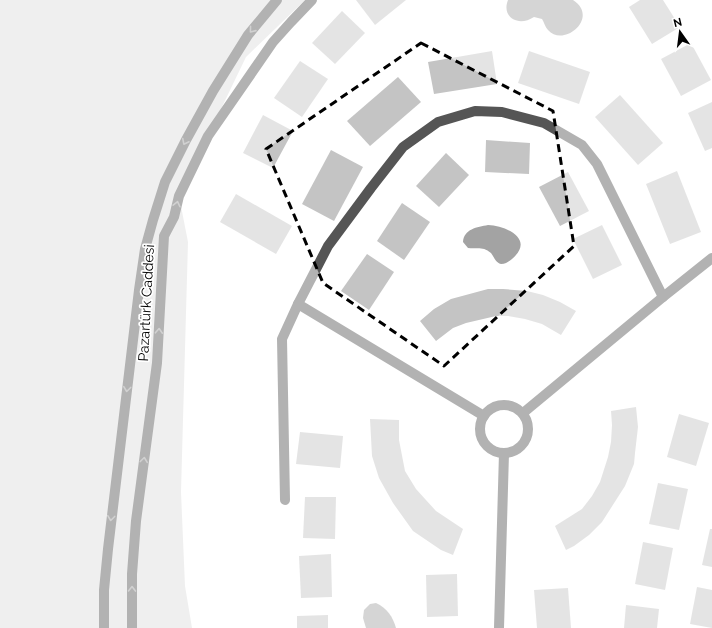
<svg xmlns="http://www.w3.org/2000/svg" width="712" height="628" font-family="Raleway,sans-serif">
<rect width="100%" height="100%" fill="#fff"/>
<path fill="#dcdcdc" d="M0,0H305L246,57L179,196L188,242L181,492L185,586L192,628H0Z"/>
<g fill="#a3a3a3">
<path d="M508,0H573C600,17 564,48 548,30C545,27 544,22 542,19L534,17C519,27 501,18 508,0Z"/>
<path d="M488,225C507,226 535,239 512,259C509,261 506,264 501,264C496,263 494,257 491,253C483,246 478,249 468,248L463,242C464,229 477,227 488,225Z"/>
<path d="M376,603C387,608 393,617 396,628H366L363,618L364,610L370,604Z"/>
</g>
<g fill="#c4c4c4">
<path d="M356,0H406L375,25Z"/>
<path d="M640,0H663L680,27L652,44L629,7Z"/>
<path d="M342,11L365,33L335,64L312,43Z"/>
<path d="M691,43L711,80L681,96L661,59Z"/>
<path d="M492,51L497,84L434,94L428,62Z"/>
<path d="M529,51L590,72L579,104L518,83Z"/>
<path d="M300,61L328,79L302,117L274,98Z"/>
<path d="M398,77L421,102L370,146L347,121Z"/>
<path d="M620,95L663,143L638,165L595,117Z"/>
<path d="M712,102V148L705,151L688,113Z"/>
<path d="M263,115L293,131L273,168L243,153Z"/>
<path d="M486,140L530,143L529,174L485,172Z"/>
<path d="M331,150L363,167L334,221L302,204Z"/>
<path d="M446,153L469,175L439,207L416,186Z"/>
<path d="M677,171L701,232L670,244L646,184Z"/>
<path d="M568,172L589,211L560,226L539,187Z"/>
<path d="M236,194L292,226L276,254L220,222Z"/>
<path d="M402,203L430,222L404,260L377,241Z"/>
<path d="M602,225L622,265L593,279L573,239Z"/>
<path d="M367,254L394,272L369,310L341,291Z"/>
<path d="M488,289H503L527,291L543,295L560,302L576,311L561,335L542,324L525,319L508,316H496L466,323L453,328L436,341L420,321L434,309L451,299Z"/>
<path d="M636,407L638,427L635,453L634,464L625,486L602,522L589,535L574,546L566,550L555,526L582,509L592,496L600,482L608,457L611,442L612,425L611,411Z"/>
<path d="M679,414L709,423L696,466L667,457Z"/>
<path d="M370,419L399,420V440L405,471L416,489L436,511L463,529L453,555L441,550L413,531L393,503L379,478L372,456Z"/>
<path d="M300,432L343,436L340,468L296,464Z"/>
<path d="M658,483L688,489L679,530L649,524Z"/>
<path d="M305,497H336L335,539L303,538Z"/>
<path d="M710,529H712V567L702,565Z"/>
<path d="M643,542L673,548L665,590L635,584Z"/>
<path d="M331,554L332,597L301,598L299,556Z"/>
<path d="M457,574L458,616L427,617L426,575Z"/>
<path d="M697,587L712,590V628L690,624Z"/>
<path d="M568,588L571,628H537L534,590Z"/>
<path d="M626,605L659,609L657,628H624Z"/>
<path d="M328,615V628H297V616Z"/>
</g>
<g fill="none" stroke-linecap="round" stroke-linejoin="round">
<g stroke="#555" stroke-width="10">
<circle cx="504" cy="429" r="24"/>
<path d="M523,413L663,297L712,258"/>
<path d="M484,416L298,304L328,246L371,188L403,147L438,122L475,111L502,112L544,123L582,145L597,164L663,297"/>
<path d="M285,500L282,339L298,304"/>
<path d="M104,628V590L108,549L139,290L145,249L153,220L165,182L186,140L213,91L248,35L277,0"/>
<path d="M132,628V574L136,521L157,363L164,236L174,217L179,196L208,136L273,42L291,22L312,0"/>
<path d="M499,628L504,453"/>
</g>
</g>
<defs><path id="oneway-chevron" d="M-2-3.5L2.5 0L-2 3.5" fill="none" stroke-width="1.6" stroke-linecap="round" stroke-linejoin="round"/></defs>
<g stroke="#999">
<use href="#oneway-chevron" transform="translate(252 30) rotate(129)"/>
<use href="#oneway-chevron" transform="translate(185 142) rotate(117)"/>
<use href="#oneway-chevron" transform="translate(177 204) rotate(-77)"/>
<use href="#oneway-chevron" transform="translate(159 331) rotate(-87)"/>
<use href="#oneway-chevron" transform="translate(127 389) rotate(97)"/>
<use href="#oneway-chevron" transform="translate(144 460) rotate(-83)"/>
<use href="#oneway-chevron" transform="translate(111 518) rotate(97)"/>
<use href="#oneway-chevron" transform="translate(132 589) rotate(-89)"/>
</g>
<path d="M0 0H712V628H0ZM421,43L553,111L574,246L444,366L323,283L266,149Z" fill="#fff" fill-opacity=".55" fill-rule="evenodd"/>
<path fill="none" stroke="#000" stroke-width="3" stroke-dasharray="8 5" stroke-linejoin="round" d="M421,43L553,111L574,246L444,366L323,283L266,149Z"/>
<g text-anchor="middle" stroke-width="3.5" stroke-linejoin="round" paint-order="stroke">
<g font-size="14" fill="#000" stroke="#fff">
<text transform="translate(146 303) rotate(-87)" y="5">Pazartürk Caddesi</text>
</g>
</g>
<g transform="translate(680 32) rotate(346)" stroke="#ffffff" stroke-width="3" paint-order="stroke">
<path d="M0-3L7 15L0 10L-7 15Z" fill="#000000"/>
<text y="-6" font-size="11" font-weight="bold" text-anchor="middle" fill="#000000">N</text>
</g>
</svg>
